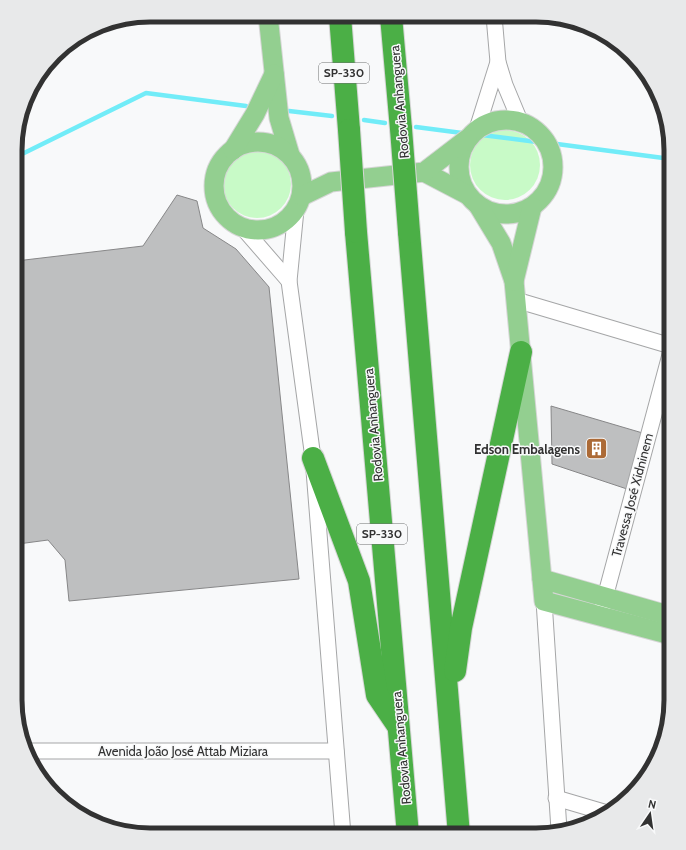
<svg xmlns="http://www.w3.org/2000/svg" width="686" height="850" font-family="Cabin,sans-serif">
<rect width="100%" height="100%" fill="#f8f9fa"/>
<g fill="#c8fac7">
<circle cx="505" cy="165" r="35"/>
<circle cx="257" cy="184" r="34"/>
</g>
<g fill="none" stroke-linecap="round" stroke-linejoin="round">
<g stroke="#71ecf8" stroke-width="4.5">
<path d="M289,111L332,116"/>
<path d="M364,120L385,123"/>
<path d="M416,127L462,133"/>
<path d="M482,135L537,142"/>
<path d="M557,144L671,159"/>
<path d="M16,157L146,93L246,106"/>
</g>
</g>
<g fill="#bebfc0" stroke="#878788">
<path d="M544,16H553L581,27Z"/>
<path d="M177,195L197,201L203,228L236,249L269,287L299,579L69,601L65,560L48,540L18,544L15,519L16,261L143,246Z"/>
<path d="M551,406L646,434L627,489L552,464Z"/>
</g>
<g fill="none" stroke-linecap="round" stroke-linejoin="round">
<defs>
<g id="minor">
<path d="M494,16L498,62L505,85L520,121"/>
<path d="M477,129L498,62"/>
<path d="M296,210L289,281L313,458L343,835"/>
<path d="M242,227L289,281"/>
<path d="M516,300L671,346"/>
<path d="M544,601L559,830"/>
<path d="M600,616L671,351"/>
<path d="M29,751H336"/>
<path d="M556,798L607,813"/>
</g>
<g id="major">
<path d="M268,15L279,118L290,155"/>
<circle cx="506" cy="167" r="47"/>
<circle cx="258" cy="186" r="44"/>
<path d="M233,150L255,114L274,74"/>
<path d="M424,172L468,195"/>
<path d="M302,196L331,182L424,172L467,139"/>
<path d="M478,205L501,243L514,281L544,601L671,635"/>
<path d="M514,281L532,207"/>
<path d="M542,579L671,616"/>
</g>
<g id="highway">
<path d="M340,16L349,130"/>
<path d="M391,16L401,129"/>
<path d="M356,232L408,835"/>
<path d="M409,232L459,835"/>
<path d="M313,458L359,581L377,695L398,726"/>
<path d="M455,671L461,628L521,352"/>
</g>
</defs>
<use href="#minor" stroke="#a5a6a7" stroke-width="17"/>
<use href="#major" stroke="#d6d6d6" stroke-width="21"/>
<use href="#highway" stroke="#d6d6d6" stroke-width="24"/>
<path stroke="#adaeae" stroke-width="2.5" stroke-dasharray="3 2" stroke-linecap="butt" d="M529,16L613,40"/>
<use href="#minor" stroke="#fff" stroke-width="15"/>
<use href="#major" stroke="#93cf90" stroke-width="19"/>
<use href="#highway" stroke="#4baf46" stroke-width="22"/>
<defs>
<g id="highway-bridge">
<path d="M401,129L409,232"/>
<path d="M349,130L356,232"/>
</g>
</defs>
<use href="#highway-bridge" stroke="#d6d6d6" stroke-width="24" stroke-linecap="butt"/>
<use href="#highway-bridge" stroke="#4baf46" stroke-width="22"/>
</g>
<defs>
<symbol id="building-square" viewBox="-11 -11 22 22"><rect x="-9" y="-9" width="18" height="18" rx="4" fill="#ac6a36" stroke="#f8f9fa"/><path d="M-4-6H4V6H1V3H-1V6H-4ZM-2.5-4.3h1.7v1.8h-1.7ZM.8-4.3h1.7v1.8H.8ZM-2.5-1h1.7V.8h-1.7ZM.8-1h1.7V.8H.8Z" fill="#fff"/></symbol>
</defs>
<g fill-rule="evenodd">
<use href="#building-square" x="584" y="436" width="25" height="25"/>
</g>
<g text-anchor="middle" stroke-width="3" stroke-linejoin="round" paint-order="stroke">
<g fill="#f8f9fa" stroke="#6d6e6e" stroke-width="1">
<rect x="319" y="63" width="50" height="20" rx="3"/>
<rect x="357" y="524" width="50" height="20" rx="3"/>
</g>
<g font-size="12" font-weight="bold" fill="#323232">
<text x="344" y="77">SP-330</text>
<text x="382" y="538">SP-330</text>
</g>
<g font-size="13" fill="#323232" stroke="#f8f9fa">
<text transform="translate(399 102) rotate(-95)" y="5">Rodovia Anhanguera</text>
<text transform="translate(373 425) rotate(-95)" y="5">Rodovia Anhanguera</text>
<text transform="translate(632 495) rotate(-75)" y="5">Travessa José Xidninem</text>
<text transform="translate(401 748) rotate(-95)" y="5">Rodovia Anhanguera</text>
<text x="183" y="756">Avenida João José Attab Miziara</text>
</g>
<g font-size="13" font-weight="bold" fill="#323232" stroke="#f8f9fa" text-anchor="end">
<text x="580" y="454">Edson Embalagens</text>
</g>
</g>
<path d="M0 0H686V850H0ZM150 22H536A128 128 0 0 1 664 150V700A128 128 0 0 1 536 828H150A128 128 0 0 1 22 700V150A128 128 0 0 1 150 22Z" fill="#e8e9ea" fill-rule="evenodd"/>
<path fill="none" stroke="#323232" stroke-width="5" d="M150 22H536A128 128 0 0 1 664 150V700A128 128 0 0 1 536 828H150A128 128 0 0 1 22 700V150A128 128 0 0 1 150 22Z"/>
<g transform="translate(650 814) rotate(13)" stroke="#f8f9fa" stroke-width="3" paint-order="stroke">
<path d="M0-3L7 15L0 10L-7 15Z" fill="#323232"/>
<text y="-6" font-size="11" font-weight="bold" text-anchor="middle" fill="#323232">N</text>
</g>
</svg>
